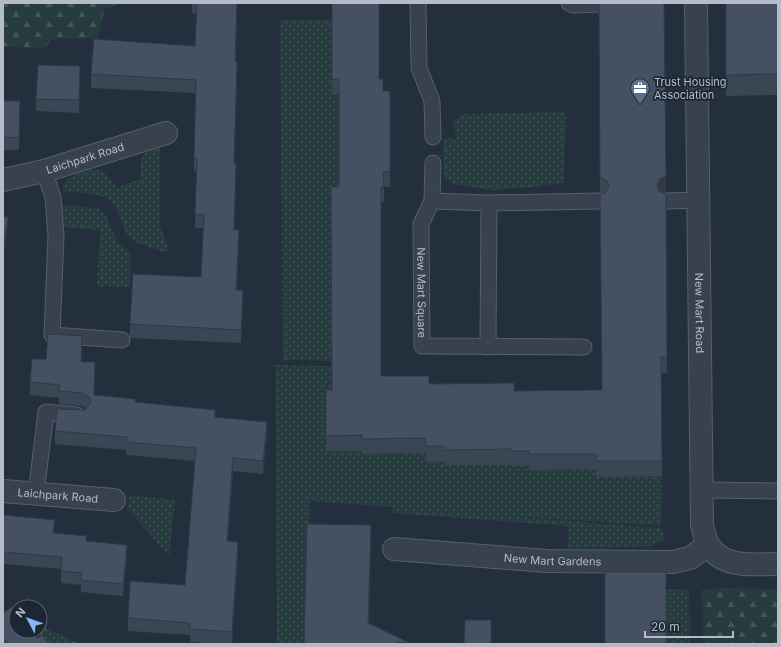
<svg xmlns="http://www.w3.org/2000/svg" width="781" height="647" font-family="Inter,sans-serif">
<defs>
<pattern id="grass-dots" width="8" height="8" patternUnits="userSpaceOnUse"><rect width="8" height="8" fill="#263c3f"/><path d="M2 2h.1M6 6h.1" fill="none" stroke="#435659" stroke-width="1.8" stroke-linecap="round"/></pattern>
<pattern id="forest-firs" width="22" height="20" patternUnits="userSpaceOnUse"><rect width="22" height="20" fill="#263c3f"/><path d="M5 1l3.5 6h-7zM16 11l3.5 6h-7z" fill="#435659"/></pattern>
</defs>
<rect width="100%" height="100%" fill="#242f3e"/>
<g fill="url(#grass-dots)">
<path d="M280,20H332V94H339V202L331,203L332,361L283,360Z"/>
<path d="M566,112L564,183L522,188L491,190L452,184L443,174V138L456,139L454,121L464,114Z"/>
<path d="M160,146V226L168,247L167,251L164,252C154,248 138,245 130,238C119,227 122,208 109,200C97,192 78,193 63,192C63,188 63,183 66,180C71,175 92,168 99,170C106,173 112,181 117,188L141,178C140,158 139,154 160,146Z"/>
<path d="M60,205L98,208L106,216L118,242L130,252V287L97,286L100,230L69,228L61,224Z"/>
<path d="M275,365L331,366L332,406L362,451V454H397L426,450L427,461H444V465H497V460L529,466L530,470L583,469L596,466V476H662L661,526L453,512L661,528L665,539L650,546L567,548L569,526L392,513V507L310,501L305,644H277Z"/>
<path d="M130,495L175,500L169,556L127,508Z"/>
<path d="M666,589L689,590L690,644H666Z"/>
<path d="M40,626L81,644H33L22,631H40Z"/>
</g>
<g fill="url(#forest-firs)">
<path d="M3,3H119L104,10L98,38L52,39L44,49L3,46Z"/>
<path d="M718,588L778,589V644H703L702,590Z"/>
</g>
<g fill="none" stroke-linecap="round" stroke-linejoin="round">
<defs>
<g id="service">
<path d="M418,3L419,68L432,101L433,137"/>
<path d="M569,3L573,5L599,4"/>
<path d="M433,163L432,201L489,203L600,201"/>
<path d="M44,171L53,197L56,236L52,335L122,340"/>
<path id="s1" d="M432,201L421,224L422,346L584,347"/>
<path d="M666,201L699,200"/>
<path d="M488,347L489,203"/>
<path d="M702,490L778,491"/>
<path d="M36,494L46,412L77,415"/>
</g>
<g id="minor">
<path id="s2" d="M696,3L702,525C704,532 705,540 709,546C724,569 754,564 778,564"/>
<path id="s3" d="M3,180L44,171L166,133"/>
<path id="s4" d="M3,491L114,500"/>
<path id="s5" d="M394,549L547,561L673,562L690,558L708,545"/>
</g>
</defs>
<use href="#service" stroke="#565f6c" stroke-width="17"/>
<use href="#minor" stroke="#565f6c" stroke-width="24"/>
<use href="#service" stroke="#38414e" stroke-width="15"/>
<use href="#minor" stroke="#38414e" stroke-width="22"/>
</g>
<g fill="#3b4654">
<path d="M192,3H237L236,62L237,76L234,163L236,177L234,230L239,244L237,290L243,304L241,343L130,338V324L201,277L203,228H195L197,171H194V158L196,93L91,88V74L195,46L197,14L192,13Z"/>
<path d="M332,3L379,79L383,91H390V187H384V202H381V376L429,384L514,391L602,390L603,194L600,192L599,3L666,192L663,193L666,195L667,373H661L662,476L596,477V469L529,470V466H511V465H444V461L426,462V453L362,454V451H326V390H332L339,187V94L332,95Z"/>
<path d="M726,3H778V95L726,96Z"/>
<path d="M80,78L79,113L36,111V99Z"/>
<path d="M3,101L20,113L19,150H3Z"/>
<path d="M82,349L81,362L95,375L94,395L215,417L267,435L263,474L233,471L228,541L238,555L232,644H215L190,642V635L128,631V618L185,585L195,461L126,455V450L55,444V431L85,410L87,409L83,406L59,404V398L30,395V382L46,359Z"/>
<path d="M3,531L55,533L87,541L127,557L123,596L81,592V585L61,583V569L3,564Z"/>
<path d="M371,543L369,623L410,643V644H304Z"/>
<path d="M3,613L37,638L49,644H3Z"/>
</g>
<g fill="#303945">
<path d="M237,3V14L235,76V62Z"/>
<path d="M237,62V76L234,177V163Z"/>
<path d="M80,66V78L79,113V100Z"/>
<path d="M20,101V113L19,150V138Z"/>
<path d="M236,163V177L234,244V230Z"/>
<path d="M666,177V192L661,194L657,201V185L661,178Z"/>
<path d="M8,217V229L3,262V250Z"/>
<path d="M239,230V244L236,304V290Z"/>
<path d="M243,290V304L241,343V330Z"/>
<path d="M82,336V349L81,375V362Z"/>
<path d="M95,362V375L94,408V395Z"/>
<path d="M267,422V435L263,474V461Z"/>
<path d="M233,458V471L227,554V541Z"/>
<path d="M371,525V543L368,640V623Z"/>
<path d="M238,542V555L232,644V632Z"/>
<path d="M127,545V557L123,596V584Z"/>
</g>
<g fill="#455162" stroke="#303945">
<path d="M197,3H237L235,62H237L234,163H236L234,230H239L236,290H243L241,330L130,324L133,274L201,277L204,215L195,214L197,158H194L196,80L91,74L94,39L195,46Z"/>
<path d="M332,3H379V79H383V91H390V172H383L384,187H381V376H429V384L514,383V391L602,390L600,195L605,193L609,186L607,181L600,177L599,3H664L666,177L661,178L657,185L659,191L666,195L667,357H661L662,461H596V454H529V451H511V449L444,450V446H426V438L362,439V435L326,436V390H332L331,187H339V79H332Z"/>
<path d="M726,3H778V74L726,75Z"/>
<path d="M38,65L80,66L79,100L36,99Z"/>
<path d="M3,101H20L19,138L3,137Z"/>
<path d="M3,217H8L3,250Z"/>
<path d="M48,334L82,336L81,362H95L94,395L135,399V402L215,410V417L267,422L263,461L233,458L227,541L238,542L232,632L190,629V623L128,618L130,581L185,585L196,448L126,442L127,437L55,431L57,409L85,410L91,402L90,398L83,393L59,391L60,385L30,382L32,359H46Z"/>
<path d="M4,515L55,520L53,533L87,536L86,541L127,545L123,584L81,580L82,573L61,571L62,557L3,552V531Z"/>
<path d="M307,524L371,525L368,623L410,643L396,642L400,644H304Z"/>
<rect x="605" y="572" width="61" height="72"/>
<path d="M12,607L16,612V631H31L37,638L42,635L49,644H8L3,637V613Z"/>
<path d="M465,620H491V644H464Z"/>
</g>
<defs>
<symbol id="office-pin" viewBox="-11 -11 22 30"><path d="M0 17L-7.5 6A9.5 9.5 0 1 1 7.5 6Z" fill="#5c6f8a" stroke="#1d2633"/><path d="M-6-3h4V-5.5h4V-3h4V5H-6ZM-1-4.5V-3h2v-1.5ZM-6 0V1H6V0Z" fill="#fff"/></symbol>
</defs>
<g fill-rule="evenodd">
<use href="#office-pin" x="629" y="77" width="22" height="30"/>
</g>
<g text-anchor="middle" stroke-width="3.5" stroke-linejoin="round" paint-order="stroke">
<g font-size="11" fill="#b4bcc9" stroke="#1d2633" text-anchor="start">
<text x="654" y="86">Trust Housing<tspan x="654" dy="13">Association</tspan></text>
</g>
<g font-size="11" fill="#b4bcc9" stroke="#1d2633">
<text dy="4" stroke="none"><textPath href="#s3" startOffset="85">Laichpark Road</textPath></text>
<text dy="4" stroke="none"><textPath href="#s1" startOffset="94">New Mart Square</textPath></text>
<text dy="4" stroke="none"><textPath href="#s2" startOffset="310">New Mart Road</textPath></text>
<text dy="4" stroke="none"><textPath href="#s4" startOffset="55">Laichpark Road</textPath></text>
<text dy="4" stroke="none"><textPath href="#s5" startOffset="159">New Mart Gardens</textPath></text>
</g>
</g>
<rect width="781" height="647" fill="none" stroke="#b4bcc9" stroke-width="8"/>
<g transform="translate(28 619) rotate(311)"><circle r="19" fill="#1d2633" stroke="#59626f"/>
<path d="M0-3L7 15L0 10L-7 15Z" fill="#8ab4f8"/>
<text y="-6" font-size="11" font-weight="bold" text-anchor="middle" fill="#b4bcc9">N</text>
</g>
<path d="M645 631v6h88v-6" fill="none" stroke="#b4bcc9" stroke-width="2"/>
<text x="651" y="631" font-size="12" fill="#b4bcc9" stroke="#1d2633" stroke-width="3" paint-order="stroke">20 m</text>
</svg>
